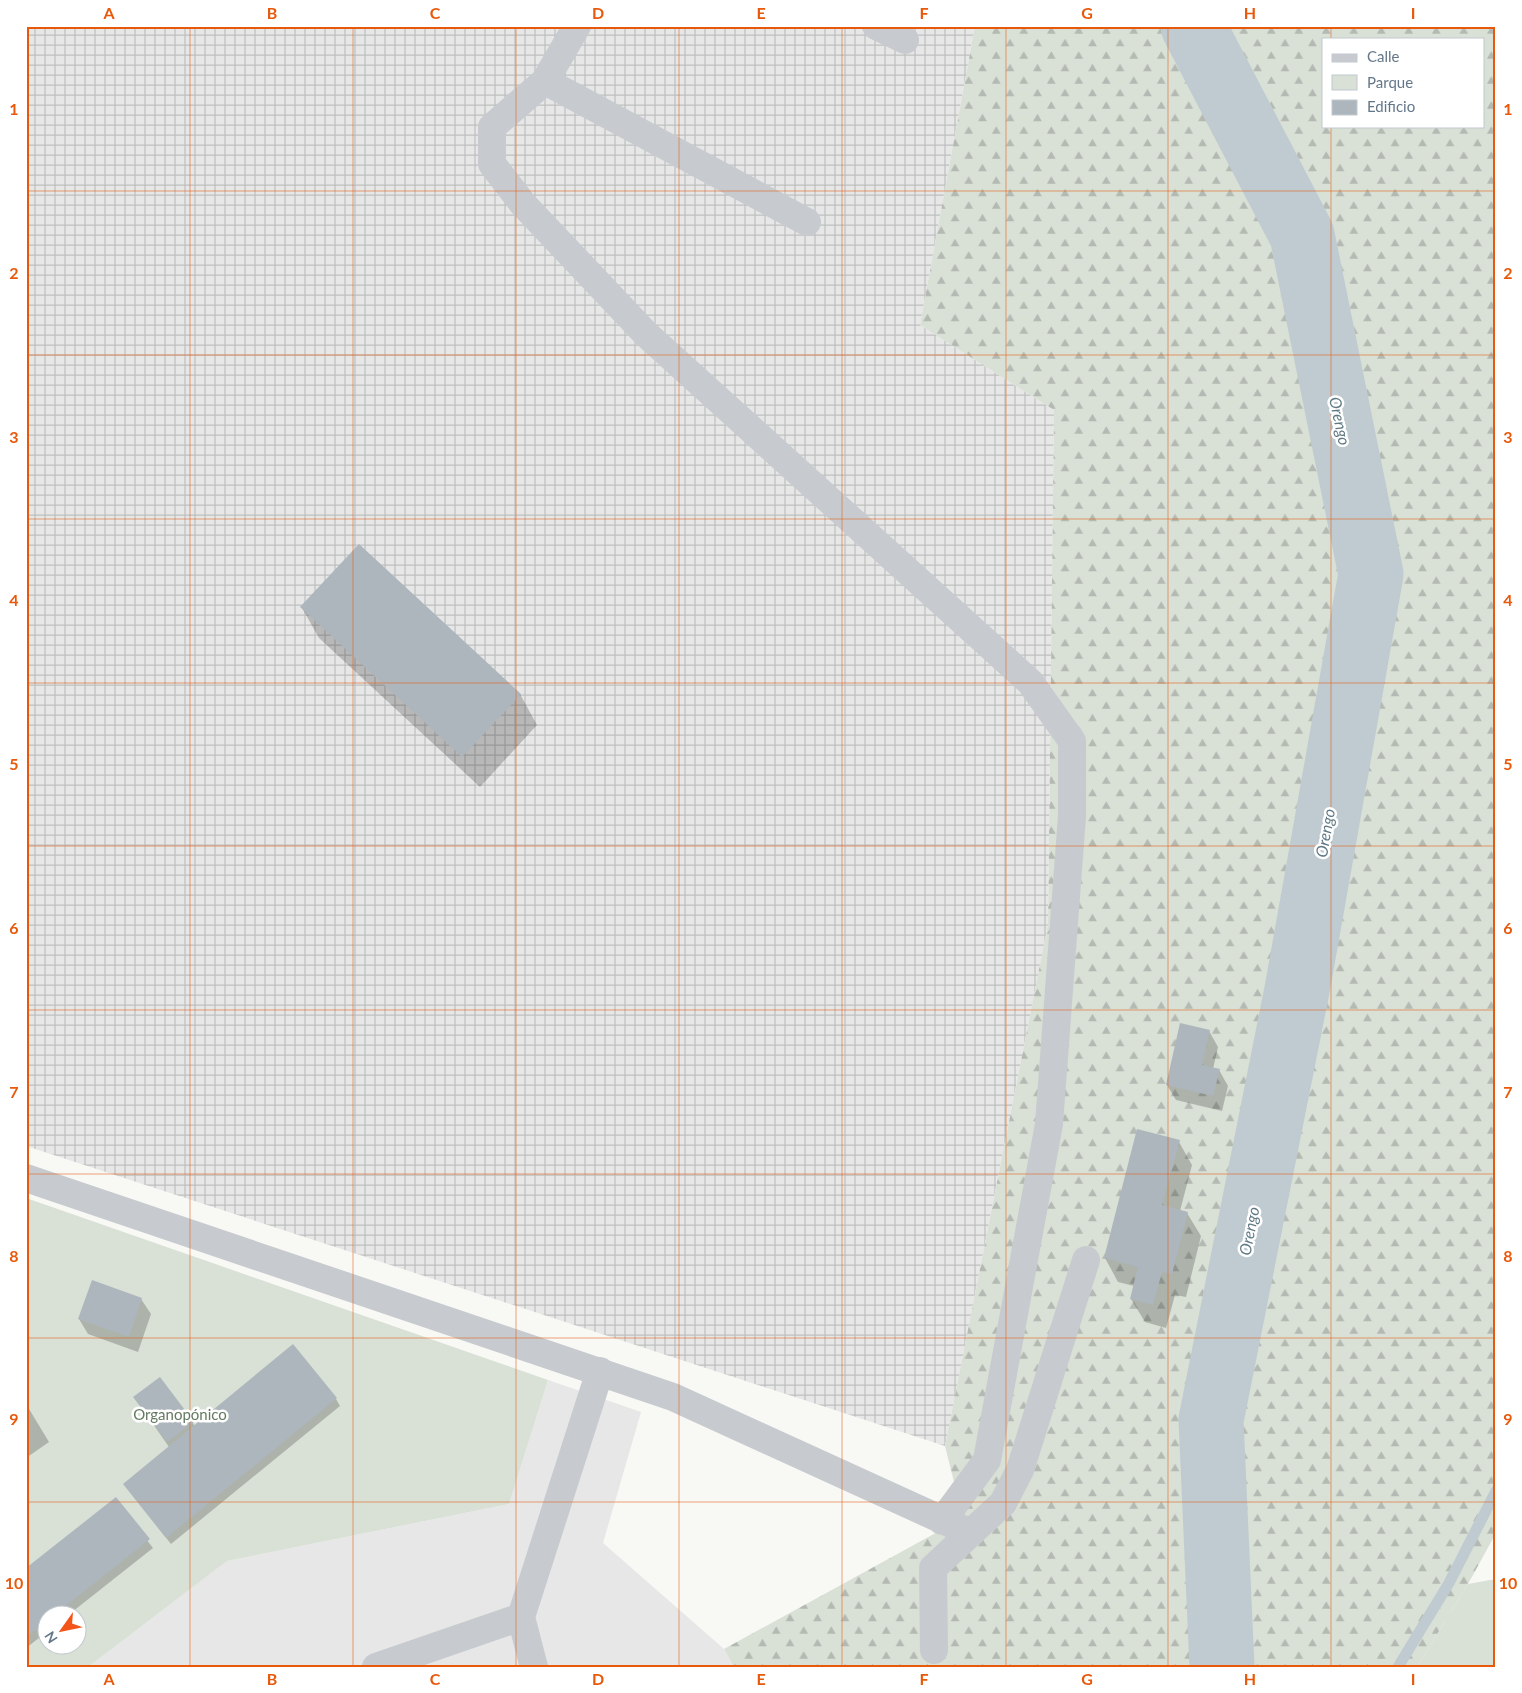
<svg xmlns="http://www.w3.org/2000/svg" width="1522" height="1693" viewBox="0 0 1522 1693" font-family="Lato,sans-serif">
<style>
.built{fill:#e6e7e6}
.industrial{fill:url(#industrial-grid)}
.green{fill:#d9e0d5;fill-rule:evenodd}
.forest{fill:url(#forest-firs);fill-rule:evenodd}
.shadow{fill:#0003}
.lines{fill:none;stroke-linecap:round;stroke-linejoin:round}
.stream{stroke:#c0cbd1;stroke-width:11}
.river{stroke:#c0cbd1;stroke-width:65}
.building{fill:#adb6bd}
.minor{stroke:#c7cbcf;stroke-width:28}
.grid{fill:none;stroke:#e8590c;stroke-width:1;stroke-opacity:0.55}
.labels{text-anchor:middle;stroke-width:5;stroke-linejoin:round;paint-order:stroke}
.park-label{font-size:15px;fill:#647a60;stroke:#fff}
.water-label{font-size:16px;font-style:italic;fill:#5f7984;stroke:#fff}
.neatline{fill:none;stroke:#e8590c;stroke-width:2}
.grid-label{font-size:16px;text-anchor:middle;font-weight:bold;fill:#e8590c}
</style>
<defs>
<pattern id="industrial-grid" width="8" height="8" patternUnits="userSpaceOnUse" patternTransform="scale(1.25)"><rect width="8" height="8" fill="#e6e7e6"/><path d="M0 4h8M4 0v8" fill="none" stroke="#bec0c0"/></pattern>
<pattern id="forest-firs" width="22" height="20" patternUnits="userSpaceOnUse" patternTransform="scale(1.25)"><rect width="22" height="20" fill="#d9e0d5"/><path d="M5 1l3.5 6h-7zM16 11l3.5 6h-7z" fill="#b4bab3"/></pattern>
</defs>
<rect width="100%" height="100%" fill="#f8f8f5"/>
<path class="built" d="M 548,1380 L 641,1412 L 603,1543 L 724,1649 L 734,1667 L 88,1667 L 227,1561 L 509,1504 Z"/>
<path class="industrial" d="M 26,26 L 975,26 L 920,325 L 1054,410 L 1048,924 L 945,1446 L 26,1146 Z"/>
<path class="green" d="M 26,1198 L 548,1380 L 509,1504 L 227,1561 L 88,1667 L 26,1667 ZM 48,1616 L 78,1616 L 78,1646 L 48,1646 Z
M 1496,1579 L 1496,1667 L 1417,1667 L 1468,1584 Z"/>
<path class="forest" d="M 975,26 L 1496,26 L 1496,1533 L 1468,1584 L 1417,1667 L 734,1667 L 724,1649 L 963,1518 L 945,1446 L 1048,924 L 1054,410 L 920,325 ZM 1323,39 L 1483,39 L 1483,126 L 1323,126 Z"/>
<path class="shadow" d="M 302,608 L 520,694 L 537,725 L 480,787 L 319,638 Z
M 1209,1031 L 1218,1047 L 1213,1069 L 1219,1070 L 1228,1086 L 1222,1111 L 1176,1100 L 1167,1085 Z
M 1179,1142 L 1192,1165 L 1180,1211 L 1187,1213 L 1201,1236 L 1186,1297 L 1175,1295 L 1166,1328 L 1145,1322 L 1131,1299 L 1134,1286 L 1118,1282 L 1105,1258 Z
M 141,1299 L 151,1314 L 138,1352 L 88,1334 L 79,1319 Z
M 159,1378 L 195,1426 L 336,1399 L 340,1406 L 171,1544 L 124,1484 L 169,1447 L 135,1398 Z
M 26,1404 L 49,1442 L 26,1458 Z
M 115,1499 L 153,1548 L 67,1616 L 48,1616 L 48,1631 L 26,1648 L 26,1569 Z"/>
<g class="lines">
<path class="stream" d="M 1398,1667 L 1449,1583 L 1496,1491"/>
<path class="river" d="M 1193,26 L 1302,235 L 1371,574 L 1297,990 L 1211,1420 L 1222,1667"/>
</g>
<path class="building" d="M 359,544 L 521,694 L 462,757 L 300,607 Z
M 1180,1023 L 1210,1030 L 1202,1065 L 1220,1069 L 1213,1096 L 1166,1085 Z
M 1137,1129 L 1180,1140 L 1162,1205 L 1188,1212 L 1172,1274 L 1162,1272 L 1153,1305 L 1130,1299 L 1138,1267 L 1104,1258 Z
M 92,1280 L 142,1298 L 129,1337 L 78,1319 Z
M 293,1344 L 337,1398 L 166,1538 L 123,1484 Z
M 160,1377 L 194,1422 L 167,1442 L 133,1397 Z
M 116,1497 L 150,1539 L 53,1616 L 48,1616 L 48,1620 L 26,1637 L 26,1568 Z"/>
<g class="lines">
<path class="minor" d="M 577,26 L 545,81 L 492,127 L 492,164 L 523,204 L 646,334 L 1030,682 L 1072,741 L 1072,816 L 1049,1124 L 987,1460 L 942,1521
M 876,26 L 905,40
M 545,81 L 807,222
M 26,1178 L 673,1397 L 971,1533
M 521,1617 L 600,1371
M 934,1650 L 933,1568 L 1003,1503 L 1020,1470 L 1086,1260
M 376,1667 L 521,1617 L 534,1667"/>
</g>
<path class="grid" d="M 190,26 L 190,1667M 353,26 L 353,1667M 516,26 L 516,1667M 679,26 L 679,1667M 842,26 L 842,1667M 1006,26 L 1006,1667M 1168,26 L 1168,1667M 1331,26 L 1331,39M 1331,126 L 1331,1667M 26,191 L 1496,191M 26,355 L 1496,355M 26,519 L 1496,519M 26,683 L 1496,683M 26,846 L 1496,846M 26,1010 L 1496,1010M 26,1174 L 1496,1174M 26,1338 L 1496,1338M 26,1502 L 1496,1502"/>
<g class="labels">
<g class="park-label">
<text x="180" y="1420">Organopónico</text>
</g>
<g class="water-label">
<text transform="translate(1340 421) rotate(78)" y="6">Orengo</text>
<text transform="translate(1325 833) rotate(-80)" y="6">Orengo</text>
<text transform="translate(1249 1231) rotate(-79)" y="6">Orengo</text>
</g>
</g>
<rect width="1522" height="1693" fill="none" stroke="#ffffff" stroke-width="55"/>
<rect x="1322" y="38" width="162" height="90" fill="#ffffff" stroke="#c1c9d0"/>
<rect x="1332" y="54" width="25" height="8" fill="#c7cbcf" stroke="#c1c9d0"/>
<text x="1367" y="62" font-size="15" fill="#647789">Calle</text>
<rect x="1332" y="75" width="25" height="15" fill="#d9e0d5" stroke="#c1c9d0"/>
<text x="1367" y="88" font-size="15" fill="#647789">Parque</text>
<rect x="1332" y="100" width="25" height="15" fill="#adb6bd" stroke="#c1c9d0"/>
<text x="1367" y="112" font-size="15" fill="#647789">Edificio</text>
<g transform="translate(62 1630) rotate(237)"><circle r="24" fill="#ffffff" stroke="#c1c9d0"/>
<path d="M0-4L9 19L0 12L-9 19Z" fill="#f35419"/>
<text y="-8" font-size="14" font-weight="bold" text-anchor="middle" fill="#647789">N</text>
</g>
<rect x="28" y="28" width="1466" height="1638" class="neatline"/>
<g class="grid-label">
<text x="109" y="19">A</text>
<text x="272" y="19">B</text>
<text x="435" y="19">C</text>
<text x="598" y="19">D</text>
<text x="761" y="19">E</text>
<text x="924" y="19">F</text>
<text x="1087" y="19">G</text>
<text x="1250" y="19">H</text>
<text x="1413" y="19">I</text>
<text x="14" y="115">1</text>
<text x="1508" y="115">1</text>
<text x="14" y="279">2</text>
<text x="1508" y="279">2</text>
<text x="14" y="443">3</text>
<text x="1508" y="443">3</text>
<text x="14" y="606">4</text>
<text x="1508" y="606">4</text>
<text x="14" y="770">5</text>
<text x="1508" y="770">5</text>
<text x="14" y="934">6</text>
<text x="1508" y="934">6</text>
<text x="14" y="1098">7</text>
<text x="1508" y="1098">7</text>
<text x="14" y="1262">8</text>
<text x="1508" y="1262">8</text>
<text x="14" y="1425">9</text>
<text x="1508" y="1425">9</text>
<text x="14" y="1589">10</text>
<text x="1508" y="1589">10</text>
<text x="109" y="1685">A</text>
<text x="272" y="1685">B</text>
<text x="435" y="1685">C</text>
<text x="598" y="1685">D</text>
<text x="761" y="1685">E</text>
<text x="924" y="1685">F</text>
<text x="1087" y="1685">G</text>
<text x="1250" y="1685">H</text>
<text x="1413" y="1685">I</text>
</g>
</svg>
